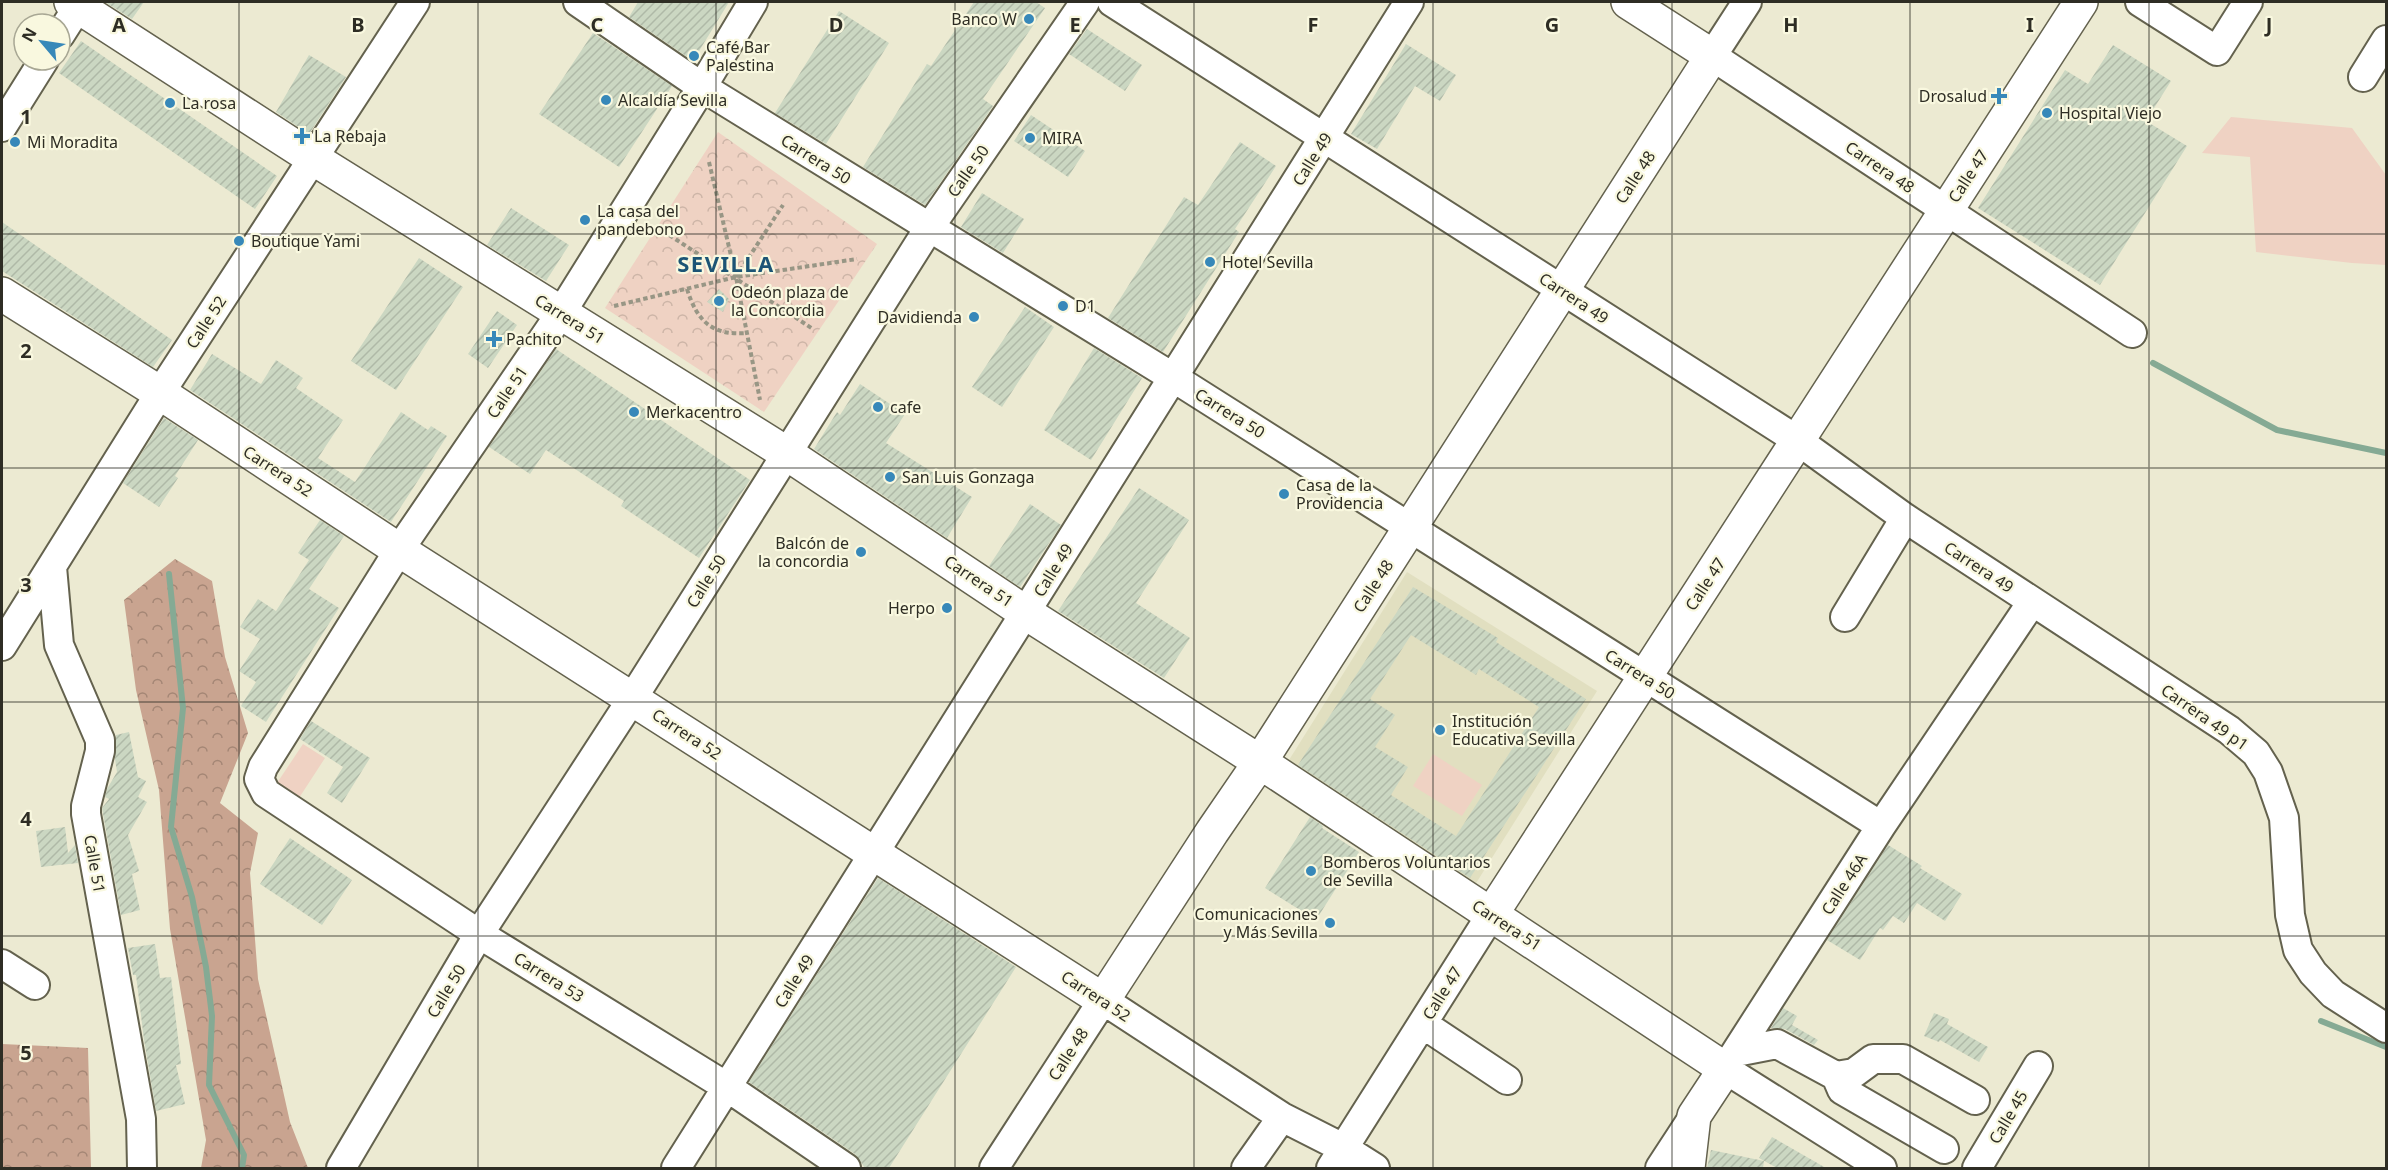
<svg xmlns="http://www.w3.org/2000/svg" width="2388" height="1170" viewBox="0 0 2388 1170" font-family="'Noto Sans',sans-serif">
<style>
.built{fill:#e1dfc0}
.green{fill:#efd2c3}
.forest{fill:url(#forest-crowns)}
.park{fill:url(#park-crowns)}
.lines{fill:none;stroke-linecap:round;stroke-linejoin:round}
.stream{stroke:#85aa94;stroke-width:6}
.building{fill:url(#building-hatch);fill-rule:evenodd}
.minor-casing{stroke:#64624e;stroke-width:32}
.major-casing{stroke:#64624e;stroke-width:36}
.path{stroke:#989685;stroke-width:4;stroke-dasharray:4.5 3;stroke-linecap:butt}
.minor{stroke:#fff;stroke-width:28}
.major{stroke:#fff;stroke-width:33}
.grid{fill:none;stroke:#2e2d24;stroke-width:1.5;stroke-opacity:0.55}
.poi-dot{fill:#3788b9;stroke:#f9f8df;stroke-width:2}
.labels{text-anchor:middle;stroke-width:4.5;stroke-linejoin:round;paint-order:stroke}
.poi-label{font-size:16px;fill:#2e2d24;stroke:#f9f8df;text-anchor:start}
.street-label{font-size:16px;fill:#2e2d24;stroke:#f9f8df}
.district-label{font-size:22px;font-weight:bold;letter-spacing:1.5px;fill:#1c5475;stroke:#f9f8df}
.grid-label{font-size:20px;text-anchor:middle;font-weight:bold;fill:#2e2d24;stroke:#f9f8df;stroke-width:4.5;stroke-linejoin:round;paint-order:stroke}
</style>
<defs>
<pattern id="forest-crowns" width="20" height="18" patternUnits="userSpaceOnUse" patternTransform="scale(1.5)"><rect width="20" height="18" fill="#c9a490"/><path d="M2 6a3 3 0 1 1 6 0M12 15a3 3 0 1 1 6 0" fill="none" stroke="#a48675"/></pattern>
<pattern id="park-crowns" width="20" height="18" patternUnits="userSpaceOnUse" patternTransform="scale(1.5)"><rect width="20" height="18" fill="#efd2c3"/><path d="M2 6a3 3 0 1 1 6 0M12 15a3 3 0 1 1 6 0" fill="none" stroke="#cdb5a7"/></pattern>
<pattern id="building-hatch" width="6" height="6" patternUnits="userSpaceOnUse" patternTransform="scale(1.5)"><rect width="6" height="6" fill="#cbd7c2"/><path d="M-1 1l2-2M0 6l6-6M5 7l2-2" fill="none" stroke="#afb9a7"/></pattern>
</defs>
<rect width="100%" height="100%" fill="#ecead2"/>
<path class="built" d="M 1407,572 L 1597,691 L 1473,888 L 1284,768 Z"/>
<path class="green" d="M 2231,117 L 2352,128 L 2386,175 L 2386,265 L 2352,263 L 2256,252 L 2250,157 L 2202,153 Z
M 303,744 L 325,758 L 299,798 L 277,783 Z
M 1433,754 L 1482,785 L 1462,816 L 1413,786 Z"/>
<path class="forest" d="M 175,559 L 212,581 L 225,657 L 248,733 L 220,803 L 258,833 L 250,873 L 258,979 L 290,1122 L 308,1168 L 201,1168 L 206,1140 L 170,929 L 159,790 L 136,690 L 124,600 Z
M 2,1044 L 88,1048 L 91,1168 L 2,1168 Z"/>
<path class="park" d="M 718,132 L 877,244 L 764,412 L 605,308 Z"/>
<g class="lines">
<path class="stream" d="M 2153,363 L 2277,430 L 2386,453
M 169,574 L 183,708 L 171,827 L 192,897 L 206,967 L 212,1016 L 209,1085 L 244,1155 L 242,1168
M 2321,1021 L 2386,1047"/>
</g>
<path class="building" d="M 105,2 L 144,2 L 132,19 Z
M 638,2 L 729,2 L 693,61 L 629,17 Z
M 974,2 L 1036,2 L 1045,8 L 983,99 L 993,106 L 925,205 L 863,167 L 927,64 L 931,66 Z
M 839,11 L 889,43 L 826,144 L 775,113 Z
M 1087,29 L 1142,65 L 1125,91 L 1069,54 Z
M 593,33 L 672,86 L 619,167 L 539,114 Z
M 81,41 L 277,176 L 255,209 L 59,73 Z
M 1406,44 L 1456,75 L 1440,101 L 1415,86 L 1377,149 L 1351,134 Z
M 2113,45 L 2171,81 L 2146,121 L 2187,146 L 2100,285 L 1978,208 L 2065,70 L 2088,84 Z
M 309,55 L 346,77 L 309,134 L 276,112 Z
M 1031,115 L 1085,151 L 1068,177 L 1014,141 Z
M 1240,142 L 1276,166 L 1235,229 L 1239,232 L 1163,352 L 1108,318 L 1184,197 L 1198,205 Z
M 982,193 L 1024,219 L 1003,253 L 961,227 Z
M 511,208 L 569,245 L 546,281 L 487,245 Z
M 2,222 L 172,340 L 153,367 L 2,271 Z
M 419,258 L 463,287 L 396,390 L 351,361 Z
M 719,289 L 729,299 L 723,312 L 707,302 Z
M 1025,307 L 1054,327 L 1002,407 L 972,387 Z
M 497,311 L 517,325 L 488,368 L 468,354 Z
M 1094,348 L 1142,378 L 1091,460 L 1044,430 Z
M 556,349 L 750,480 L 699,558 L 621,506 L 624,501 L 546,450 L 530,474 L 489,447 Z
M 212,354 L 261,384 L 276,360 L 303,378 L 296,388 L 343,420 L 318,458 L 355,482 L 401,412 L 428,430 L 431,426 L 447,436 L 391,522 L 190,390 Z
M 860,384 L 905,414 L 886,443 L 972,497 L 947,538 L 814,449 L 837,412 L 840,415 Z
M 164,418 L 198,440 L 175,476 L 178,478 L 159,507 L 123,483 Z
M 1139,488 L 1189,520 L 1136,603 L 1190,638 L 1164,678 L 1058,611 Z
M 1030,504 L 1061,525 L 1020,587 L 989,566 Z
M 320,520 L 344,536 L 309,589 L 339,608 L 266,722 L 241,706 L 256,682 L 239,671 L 260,639 L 240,627 L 258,599 L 276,611 L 309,560 L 298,553 Z
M 1413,587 L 1498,638 L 1496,642 L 1586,699 L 1470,878 L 1298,765 ZM 1411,635 L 1476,675 L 1479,669 L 1539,707 L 1456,836 L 1391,795 L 1408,767 L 1375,747 L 1395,715 L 1370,699 Z
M 311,721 L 370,758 L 342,803 L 327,793 L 343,767 L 300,739 Z
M 129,732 L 138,777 L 146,781 L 138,797 L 147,802 L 128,835 L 139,871 L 132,874 L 140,910 L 121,915 L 102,808 L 109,799 L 105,797 L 107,789 L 117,772 L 115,759 L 116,735 Z
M 1310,817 L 1323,826 L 1322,828 L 1359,852 L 1316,920 L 1265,888 Z
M 65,827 L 68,853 L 75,845 L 78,863 L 41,867 L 36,831 Z
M 290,838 L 352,880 L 322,925 L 260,884 Z
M 1888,845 L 1922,866 L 1920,868 L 1962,894 L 1945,921 L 1917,903 L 1904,923 L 1893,916 L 1883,930 L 1880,928 L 1860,960 L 1827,940 Z
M 878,878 L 1016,967 L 889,1168 L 865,1168 L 855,1154 L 749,1082 Z
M 155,944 L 160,978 L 171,977 L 181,1064 L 176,1065 L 185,1104 L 156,1111 L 144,1040 L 136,975 L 133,975 L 128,948 Z
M 1783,1008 L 1797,1016 L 1792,1025 L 1818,1040 L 1814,1045 L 1785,1029 L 1771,1028 Z
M 1934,1013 L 1949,1019 L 1947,1024 L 1988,1047 L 1979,1062 L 1940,1040 L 1939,1042 L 1924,1036 Z
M 1772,1137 L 1826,1168 L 1777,1168 L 1759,1158 Z
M 1711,1150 L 1764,1161 L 1763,1168 L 1707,1168 Z"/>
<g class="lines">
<defs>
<path id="minor" d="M 578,2 L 702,87 L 1174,378 L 1881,826
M 753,2 L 702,87 L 561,313 L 399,550 L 263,767 L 259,779 L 266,793 L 479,934 L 727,1087 L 846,1168
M 1112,2 L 1797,440 L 1905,518 L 2229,730 L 2256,753 L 2268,772 L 2284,818 L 2290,915 L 2298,950 L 2313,973 L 2333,994 L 2386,1028
M 1747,2 L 1712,56 L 2132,333
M 2140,2 L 2217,51 L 2248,2
M 60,35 L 81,2
M 2363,77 L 2386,40
M 2,127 L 44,60
M 52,567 L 59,645 L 100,740 L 100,751 L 86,806 L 86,814 L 141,1119 L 142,1168
M 1845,617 L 1905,518
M 2,646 L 160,393 L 415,2
M 2,964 L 35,985
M 1423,1024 L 1507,1080
M 1736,1052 L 1777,1044 L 1836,1076 L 1842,1090 L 1944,1149
M 1836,1076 L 1854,1073 L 1873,1059 L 1903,1059 L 1975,1100
M 341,1168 L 479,934 L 632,699 L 929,228 L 1085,2
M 676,1168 L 1409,2
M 994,1168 L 1103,1000 L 1282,1117 L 1345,1149 L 1375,1168
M 1246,1168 L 1282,1117
M 1331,1168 L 1491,915
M 1660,1168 L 1694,1116
M 1882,1168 L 1725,1069 L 1881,826 L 2032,602
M 1977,1168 L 2038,1066"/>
<path id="major" d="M 71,2 L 314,159 L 786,453 L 1026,613 L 1260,762 L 1725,1069 L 1694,1116 L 1688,1168
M 2,294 L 160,393 L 399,550 L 1103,1000 L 1212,832 L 1260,762 L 1712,56 L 1628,2
M 1491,915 L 2081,2"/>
</defs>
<use href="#minor" class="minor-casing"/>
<use href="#major" class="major-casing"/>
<path class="path" d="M 709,162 L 736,277 L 760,400
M 663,231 L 813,329
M 736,277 L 783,205
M 687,289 C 697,321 712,336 747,333
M 614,306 L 736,277 L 857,259"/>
<use href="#minor" class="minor"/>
<use href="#major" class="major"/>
</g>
<path class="grid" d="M 239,2 L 239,1168M 478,2 L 478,1168M 716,2 L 716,1168M 955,2 L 955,1168M 1194,2 L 1194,1168M 1433,2 L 1433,1168M 1672,2 L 1672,1168M 1910,2 L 1910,1168M 2149,2 L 2149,1168M 2,234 L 2386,234M 2,468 L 2386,468M 2,702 L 2386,702M 2,936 L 2386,936"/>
<g class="poi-dot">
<circle cx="1029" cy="19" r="6"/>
<circle cx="694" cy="56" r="6"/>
<path d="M1996 87h6v6h6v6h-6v6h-6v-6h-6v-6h6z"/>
<circle cx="606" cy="100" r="6"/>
<circle cx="170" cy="103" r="6"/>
<circle cx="2047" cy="113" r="6"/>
<path d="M299 127h6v6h6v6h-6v6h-6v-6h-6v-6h6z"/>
<circle cx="1030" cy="138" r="6"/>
<circle cx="15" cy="142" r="6"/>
<circle cx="585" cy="220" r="6"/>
<circle cx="239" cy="241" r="6"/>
<circle cx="1210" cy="262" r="6"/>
<circle cx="719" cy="301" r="6"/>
<circle cx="1063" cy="306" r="6"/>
<circle cx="974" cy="317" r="6"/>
<path d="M491 330h6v6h6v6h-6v6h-6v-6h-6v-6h6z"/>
<circle cx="878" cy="407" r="6"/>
<circle cx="634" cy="412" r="6"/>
<circle cx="890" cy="477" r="6"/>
<circle cx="1284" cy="494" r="6"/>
<circle cx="861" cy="552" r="6"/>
<circle cx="947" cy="608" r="6"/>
<circle cx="1440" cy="730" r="6"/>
<circle cx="1311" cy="871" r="6"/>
<circle cx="1330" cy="923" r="6"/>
</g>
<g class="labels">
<g class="poi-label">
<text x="1017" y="25" text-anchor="end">Banco W</text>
<text x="706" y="53">Café Bar<tspan x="706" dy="18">Palestina</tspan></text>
<text x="1987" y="102" text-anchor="end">Drosalud</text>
<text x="618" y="106">Alcaldía Sevilla</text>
<text x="182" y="109">La rosa</text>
<text x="2059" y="119">Hospital Viejo</text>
<text x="314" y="142">La Rebaja</text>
<text x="1042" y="144">MIRA</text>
<text x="27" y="148">Mi Moradita</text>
<text x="597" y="217">La casa del<tspan x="597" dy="18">pandebono</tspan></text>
<text x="251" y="247">Boutique Yami</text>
<text x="1222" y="268">Hotel Sevilla</text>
<text x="731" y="298">Odeón plaza de<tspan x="731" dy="18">la Concordia</tspan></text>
<text x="1075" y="312">D1</text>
<text x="962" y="323" text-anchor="end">Davidienda</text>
<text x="506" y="345">Pachito</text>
<text x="890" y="413">cafe</text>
<text x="646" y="418">Merkacentro</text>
<text x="902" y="483">San Luis Gonzaga</text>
<text x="1296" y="491">Casa de la<tspan x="1296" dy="18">Providencia</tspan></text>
<text x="849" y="549" text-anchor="end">Balcón de<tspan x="849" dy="18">la concordia</tspan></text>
<text x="935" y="614" text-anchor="end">Herpo</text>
<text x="1452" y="727">Institución<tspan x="1452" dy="18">Educativa Sevilla</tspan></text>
<text x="1323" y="868">Bomberos Voluntarios<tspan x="1323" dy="18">de Sevilla</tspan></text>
<text x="1318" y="920" text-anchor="end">Comunicaciones<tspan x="1318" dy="18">y Más Sevilla</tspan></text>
</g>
<g class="street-label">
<text transform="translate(816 159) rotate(32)" y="6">Carrera 50</text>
<text transform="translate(1312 159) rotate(-58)" y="6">Calle 49</text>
<text transform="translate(1880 167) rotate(34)" y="6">Carrera 48</text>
<text transform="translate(968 171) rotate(-55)" y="6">Calle 50</text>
<text transform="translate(1968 176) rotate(-57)" y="6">Calle 47</text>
<text transform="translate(1635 177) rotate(-57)" y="6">Calle 48</text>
<text transform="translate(1574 298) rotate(33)" y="6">Carrera 49</text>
<text transform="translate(570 319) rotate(32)" y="6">Carrera 51</text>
<text transform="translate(206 322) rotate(-57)" y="6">Calle 52</text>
<text transform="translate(507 392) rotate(-56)" y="6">Calle 51</text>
<text transform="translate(1230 413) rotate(32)" y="6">Carrera 50</text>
<text transform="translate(278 471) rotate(33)" y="6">Carrera 52</text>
<text transform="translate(1979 567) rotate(33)" y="6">Carrera 49</text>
<text transform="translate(1053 570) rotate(-58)" y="6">Calle 49</text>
<text transform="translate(706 581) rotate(-58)" y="6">Calle 50</text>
<text transform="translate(979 581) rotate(34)" y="6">Carrera 51</text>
<text transform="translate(1705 584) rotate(-57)" y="6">Calle 47</text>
<text transform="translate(1373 586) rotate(-57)" y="6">Calle 48</text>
<text transform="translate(1640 674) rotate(32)" y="6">Carrera 50</text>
<text transform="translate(2205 717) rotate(35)" y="6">Carrera 49 p1</text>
<text transform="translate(687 734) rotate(33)" y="6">Carrera 52</text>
<text transform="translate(95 864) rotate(80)" y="6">Calle 51</text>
<text transform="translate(1844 884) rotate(-57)" y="6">Calle 46A</text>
<text transform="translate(1507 925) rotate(33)" y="6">Carrera 51</text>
<text transform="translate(549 977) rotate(32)" y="6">Carrera 53</text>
<text transform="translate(794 981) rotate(-58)" y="6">Calle 49</text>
<text transform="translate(446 991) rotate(-59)" y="6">Calle 50</text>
<text transform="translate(1442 993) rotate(-58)" y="6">Calle 47</text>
<text transform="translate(1096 996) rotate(33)" y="6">Carrera 52</text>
<text transform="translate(1068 1054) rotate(-57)" y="6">Calle 48</text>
<text transform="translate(2008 1117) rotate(-59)" y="6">Calle 45</text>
</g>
<g class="district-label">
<text x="726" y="272">SEVILLA</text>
</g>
</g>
<g class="grid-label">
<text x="119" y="32">A</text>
<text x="358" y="32">B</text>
<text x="597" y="32">C</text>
<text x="836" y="32">D</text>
<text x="1075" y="32">E</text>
<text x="1313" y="32">F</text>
<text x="1552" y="32">G</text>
<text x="1791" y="32">H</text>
<text x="2030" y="32">I</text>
<text x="2269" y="32">J</text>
<text x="26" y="124">1</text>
<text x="26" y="358">2</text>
<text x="26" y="592">3</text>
<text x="26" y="826">4</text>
<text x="26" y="1060">5</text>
</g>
<rect width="2388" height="1170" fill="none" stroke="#2e2d24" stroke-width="6"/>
<g transform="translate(42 42) rotate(299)"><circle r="28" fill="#f9f8df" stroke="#a8a794" stroke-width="1.5"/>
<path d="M0-4.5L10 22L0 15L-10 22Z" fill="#3788b9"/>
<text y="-9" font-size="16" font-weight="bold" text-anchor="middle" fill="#2e2d24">N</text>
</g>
</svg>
